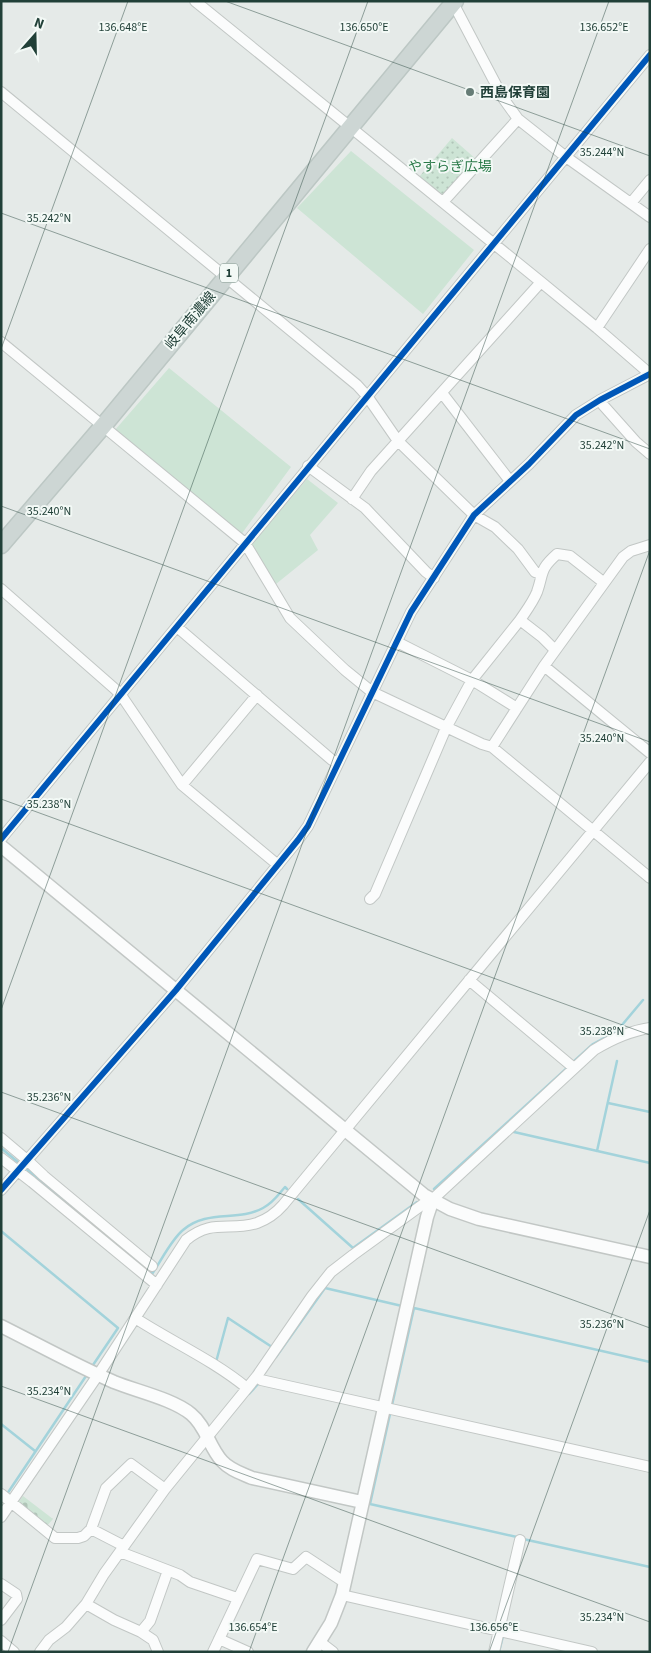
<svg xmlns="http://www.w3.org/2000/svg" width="651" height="1653" viewBox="0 0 651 1653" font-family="'Source Sans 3','Noto Sans JP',sans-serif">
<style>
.green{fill:#cde4d5}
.cemetery{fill:url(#cemetery-stones)}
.park{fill:url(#park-dots)}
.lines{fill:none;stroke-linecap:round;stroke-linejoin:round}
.stream{stroke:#a3d3db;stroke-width:2.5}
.minor-casing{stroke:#c2c7c5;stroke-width:12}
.tertiary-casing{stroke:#c2c7c5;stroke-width:15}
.primary-casing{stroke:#bcc7c4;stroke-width:19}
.minor{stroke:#fbfcfc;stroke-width:10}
.tertiary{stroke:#fbfcfc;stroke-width:12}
.primary{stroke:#cdd6d4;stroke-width:16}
.cycleway-casing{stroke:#f3f9f6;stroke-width:9}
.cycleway{stroke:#0057b8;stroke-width:6}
.ticks{fill:none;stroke:#214038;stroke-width:1;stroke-opacity:0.45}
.poi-dot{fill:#667c76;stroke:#f3f9f6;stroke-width:2}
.labels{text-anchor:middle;stroke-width:4;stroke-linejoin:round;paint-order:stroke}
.shield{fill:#f3f9f6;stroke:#607871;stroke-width:1}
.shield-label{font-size:12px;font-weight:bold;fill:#214038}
.poi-label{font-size:14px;font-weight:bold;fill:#214038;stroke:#f3f9f6;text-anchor:start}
.park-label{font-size:14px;fill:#297948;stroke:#f3f9f6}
.street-label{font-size:14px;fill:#214038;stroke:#f3f9f6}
.ticks-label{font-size:12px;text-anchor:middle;fill:#214038;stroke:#f3f9f6;stroke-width:4;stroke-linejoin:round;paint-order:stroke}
</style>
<defs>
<pattern id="cemetery-stones" width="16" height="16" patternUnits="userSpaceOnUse" patternTransform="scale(1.25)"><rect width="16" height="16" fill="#cde4d5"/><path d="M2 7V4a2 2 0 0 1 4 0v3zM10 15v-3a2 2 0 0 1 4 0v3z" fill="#b0c5b8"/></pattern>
<pattern id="park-dots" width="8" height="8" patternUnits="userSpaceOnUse" patternTransform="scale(1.25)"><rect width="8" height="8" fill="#cde4d5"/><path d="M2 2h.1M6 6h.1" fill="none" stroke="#b0c5b8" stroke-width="1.8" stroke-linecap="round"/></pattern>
</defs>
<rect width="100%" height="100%" fill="#e5eae8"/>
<path class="green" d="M 351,151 L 474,250 L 423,314 L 297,208 Z
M 169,368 L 291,467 L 240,536 L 115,430 Z
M 307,479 L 338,503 L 310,535 L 318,550 L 276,584 L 249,546 Z"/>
<path class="cemetery" d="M 23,1496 L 53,1519 L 46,1527 L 17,1504 Z"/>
<path class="park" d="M 452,138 L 477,160 L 443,198 L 419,177 Z"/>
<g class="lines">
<path class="stream" d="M 572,1063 L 593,1044 L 617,1031 L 643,1000
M 608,1103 L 650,1112
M 512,1130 L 514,1132 L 650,1163
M 1,1148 L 19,1163
M 597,1151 L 617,1061
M 24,1167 L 152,1274 C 161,1261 171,1240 183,1230 C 207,1209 238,1222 263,1208 C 273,1203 278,1195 285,1187 L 287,1189
M 434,1189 L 567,1068
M 298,1199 L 353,1248 L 417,1202
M 1,1231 L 118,1328 L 93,1365
M 276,1357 L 325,1288 L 402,1306
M 216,1362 L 228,1318 L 272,1347
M 249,1394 L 259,1383
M 392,1405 L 414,1308 L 650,1362
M 390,1414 L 370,1504 L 517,1537
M 1,1424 L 35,1451
M 7,1494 L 86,1376
M 523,1539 L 650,1567
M 499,1652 L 503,1636"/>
<defs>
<path id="minor" d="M 195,1 L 541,282 L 597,328 L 650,374
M 452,1 L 503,98 L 518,119 L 566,157 L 650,217
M 1,92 L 357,385 L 367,396 L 398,441 L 474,515 L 495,527 L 518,549 L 535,572 L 541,574
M 443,202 L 518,119
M 631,203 L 650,180
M 597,328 L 650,249
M 1,342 L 245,543 L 290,618 L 345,670 L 372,692 L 482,744 L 492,747 L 650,878
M 442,393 L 510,481
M 600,400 L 603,405 L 636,442 L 650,454
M 308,466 L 365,508 L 426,572 L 434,578
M 352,499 L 371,471 L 541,282
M 1,589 L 115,689 L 121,695 L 182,785 L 278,865
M 177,627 L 332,760 L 338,763
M 555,650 L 542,637 L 520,620 C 526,611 533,602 537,592 C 544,572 539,570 557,554 L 570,556 L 603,582
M 544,666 L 650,753
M 517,708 L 472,680 L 520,620
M 492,747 L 544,666 L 623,557 L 631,551 L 650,545
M 182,785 L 257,695
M 1,839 L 650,55
M 370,899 L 375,894 L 446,728 L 472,680 L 397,642
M 469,980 L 574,1068
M 1,1138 L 27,1160 L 44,1176 L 152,1266
M 1,1158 L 32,1182 L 157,1285
M 1,1190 L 176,990 L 298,840 L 308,826 L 411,612 L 474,515 L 529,464 L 576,415 L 600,400 L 650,374
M 135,1318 C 172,1342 213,1360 247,1388
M 257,1376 L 261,1380 L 650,1467
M 1,1494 L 55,1538 L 78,1538 L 84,1536 L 91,1529 L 124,1546
M 1,1517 L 98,1375 L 186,1240 C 213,1218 229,1232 257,1223 C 268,1219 276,1213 283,1205 L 650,762
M 91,1529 L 106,1488 L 131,1464 L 165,1489
M 120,1552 L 180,1575 L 190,1582 L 237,1598
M 1,1584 L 16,1594 L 17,1599 L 1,1620
M 342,1595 L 592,1652
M 86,1604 L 114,1620 L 141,1632 L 153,1640 L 158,1652
M 141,1632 L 150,1621 L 166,1576
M 219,1639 L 248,1652
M 1,1641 L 14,1652
M 320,1642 L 333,1652
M 40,1652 L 49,1640 L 66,1627 L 86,1604 L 104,1574 L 165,1489 L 257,1376 L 312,1296 L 331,1272 L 353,1255 L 422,1205 L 433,1199 L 594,1050 C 612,1039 629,1031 650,1028
M 213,1652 L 257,1559 L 293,1569 L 306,1557 L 344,1582
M 494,1652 L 520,1540"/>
<path id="tertiary" d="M 1,846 L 424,1195 L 450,1209 L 479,1219 L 650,1257
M 1,1326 C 39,1345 75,1365 114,1382 C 136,1391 173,1399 191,1414 C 206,1426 209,1447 222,1461 C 230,1470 241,1473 252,1478 L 362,1502
M 313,1652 L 331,1623 L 342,1595 L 427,1217 L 433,1199"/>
<path id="primary" d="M 1,545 L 103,426 L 455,1"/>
</defs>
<use href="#minor" class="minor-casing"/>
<use href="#tertiary" class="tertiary-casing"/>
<use href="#primary" class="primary-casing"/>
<use href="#minor" class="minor"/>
<use href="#tertiary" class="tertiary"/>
<use href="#primary" class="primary"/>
<defs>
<path id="cycleway" d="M 1,839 L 650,55
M 1,1190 L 176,990 L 298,840 L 308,826 L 411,612 L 474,515 L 529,464 L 576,415 L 600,400 L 650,374"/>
</defs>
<use href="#cycleway" class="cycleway-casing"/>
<use href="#cycleway" class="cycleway"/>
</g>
<path class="ticks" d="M 225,1 L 650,156M 1,213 L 650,449M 1,349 L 128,1M 1,506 L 650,742M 1,799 L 650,1035M 1,1010 L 368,1M 1,1092 L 650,1328M 1,1386 L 650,1622M 8,1652 L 609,1M 249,1652 L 650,550M 489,1652 L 650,1210"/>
<circle class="poi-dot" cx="470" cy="92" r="5"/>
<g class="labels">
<rect class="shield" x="220" y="263.5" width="18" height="19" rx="4"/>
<g class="shield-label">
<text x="229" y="277">1</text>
</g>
<g class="poi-label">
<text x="480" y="97">西島保育園</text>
</g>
<g class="park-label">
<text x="450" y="171">やすらぎ広場</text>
</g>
<g class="street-label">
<text transform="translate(190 320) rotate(-50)" y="5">岐阜南濃線</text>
</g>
</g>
<g class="ticks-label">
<text x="123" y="31">136.648°E</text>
<text x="604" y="31">136.652°E</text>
<text x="364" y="31">136.650°E</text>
<text x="602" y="156">35.244°N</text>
<text x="49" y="222">35.242°N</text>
<text x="602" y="449">35.242°N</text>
<text x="49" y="515">35.240°N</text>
<text x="602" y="742">35.240°N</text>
<text x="49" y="808">35.238°N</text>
<text x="602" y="1035">35.238°N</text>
<text x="49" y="1101">35.236°N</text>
<text x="602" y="1328">35.236°N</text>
<text x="49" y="1395">35.234°N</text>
<text x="602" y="1621">35.234°N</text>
<text x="253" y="1631">136.654°E</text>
<text x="494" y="1631">136.656°E</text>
</g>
<rect width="651" height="1653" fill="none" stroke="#214038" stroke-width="5"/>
<g transform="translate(35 35) rotate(20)" stroke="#f3f9f6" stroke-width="4" paint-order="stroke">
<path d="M0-4L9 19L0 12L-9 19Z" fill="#214038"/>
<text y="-8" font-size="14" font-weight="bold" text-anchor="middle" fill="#214038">N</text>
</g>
</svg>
